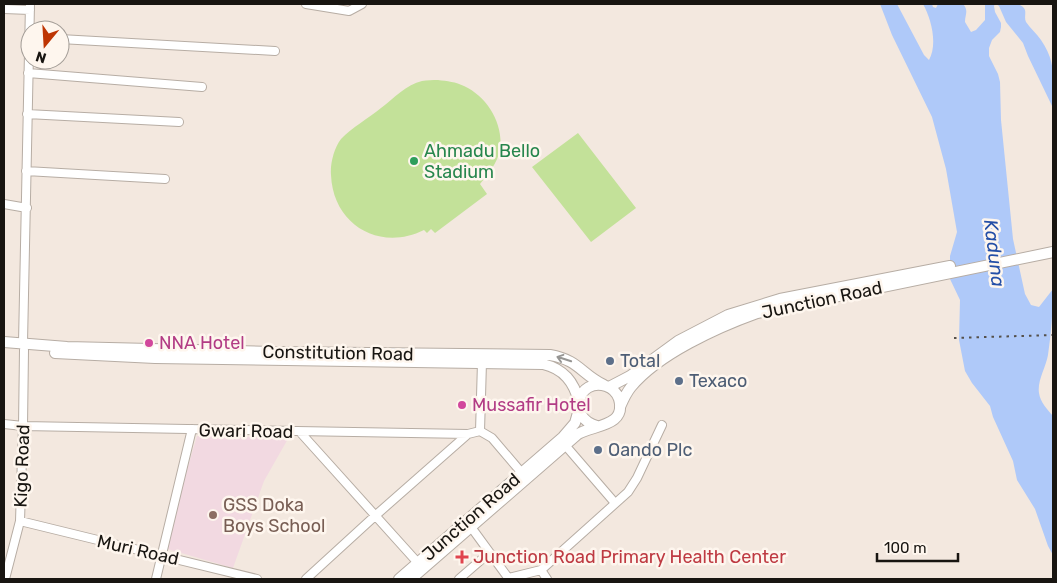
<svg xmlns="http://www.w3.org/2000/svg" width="1057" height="583" viewBox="0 0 1057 583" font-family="Rubik,sans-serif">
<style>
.education{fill:#f2d9e1}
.green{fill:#c3e199}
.water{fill:#afc9f9}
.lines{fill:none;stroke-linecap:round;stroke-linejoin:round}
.minor-casing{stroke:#b7ada4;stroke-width:10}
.major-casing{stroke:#b7ada4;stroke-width:12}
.minor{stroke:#fff;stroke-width:8}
.major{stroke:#fff;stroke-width:10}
.rail{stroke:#55504b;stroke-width:2;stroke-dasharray:2.5 5;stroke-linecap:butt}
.oneway{stroke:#979694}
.leisure-dot{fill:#2e9e5b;stroke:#fef6ee;stroke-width:2}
.hotel-dot{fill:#d1479c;stroke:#fef6ee;stroke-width:2}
.service-dot{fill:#5c6f8a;stroke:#fef6ee;stroke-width:2}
.education-dot{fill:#8d6e63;stroke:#fef6ee;stroke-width:2}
.health-dot{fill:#e0444e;stroke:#fef6ee;stroke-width:2}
.labels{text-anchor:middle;stroke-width:5;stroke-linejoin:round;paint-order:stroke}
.leisure-label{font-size:18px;fill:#27864d;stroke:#fef6ee;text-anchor:start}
.street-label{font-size:18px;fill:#181511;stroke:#fef6ee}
.hotel-label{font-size:18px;fill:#b23c85;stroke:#fef6ee;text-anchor:start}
.service-label{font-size:18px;fill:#4e5e75;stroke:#fef6ee;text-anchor:start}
.education-label{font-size:18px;fill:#785e54;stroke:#fef6ee;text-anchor:start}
.health-label{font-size:18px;fill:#be3a42;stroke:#fef6ee;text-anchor:start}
.water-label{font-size:19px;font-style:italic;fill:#234ea7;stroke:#fef6ee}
</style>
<rect width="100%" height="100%" fill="#f3e8df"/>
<path class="education" d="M 197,436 L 289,437 L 264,481 L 233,568 L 164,548 Z"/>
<path class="green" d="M 438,80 C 447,81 456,82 464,86 C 488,97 504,125 500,150 C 497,164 488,174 480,184 L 487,194 L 435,233 L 431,229 L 427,233 L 424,230 C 380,252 333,225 331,175 C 330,164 334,148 341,139 C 351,128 369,118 381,108 C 393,99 407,84 422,81 C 427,80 433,80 438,80 Z
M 578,133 L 636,208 L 591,242 L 532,167 Z"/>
<path class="water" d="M 880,4 L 897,4 L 924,55 L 929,60 C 938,44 931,18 923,4 L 932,4 L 933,7 L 936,8 L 938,4 L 963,4 C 969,11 965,14 965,22 L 971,32 L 976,30 L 985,20 L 985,4 L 995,4 L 994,6 L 995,12 L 1001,23 L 1001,27 L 1000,32 L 992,40 L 989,48 L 989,56 L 998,74 L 1000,82 L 1001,120 L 1013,239 L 1025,294 L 1031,305 L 1039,307 L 1053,289 C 1053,311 1051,334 1048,355 C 1046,367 1037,381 1039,393 C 1040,402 1048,410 1053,416 L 1053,555 L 1048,546 L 1035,509 L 1017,480 L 1013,461 L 993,417 L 990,406 L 972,383 L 965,371 L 959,340 L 960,300 L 950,279 L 950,256 L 957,232 L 946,169 L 932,117 L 892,35 Z
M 996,4 C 1003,4 1022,1 1025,10 C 1026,14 1024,18 1026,22 C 1030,28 1037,34 1041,40 C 1057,63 1053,81 1053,108 L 1028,56 L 1023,43 L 1006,22 L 999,6 Z"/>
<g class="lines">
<defs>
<path id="minor" d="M 306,4 L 349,11 L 362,4
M 4,9 L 30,10
M 60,39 L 275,51
M 28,73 L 202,87
M 27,114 L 179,122
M 26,171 L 165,179
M 4,204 L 27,208
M 23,343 L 30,4
M 4,424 L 23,426 L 468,434 L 480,431 L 492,438 L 521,472
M 480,431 L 482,362
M 300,432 L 418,563
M 565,445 L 615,503
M 20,521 C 99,541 178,559 257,579
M 471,527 L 509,579
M 541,570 L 547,579
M 509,578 L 541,570 L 628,492 L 637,478 L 662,425
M 5,579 L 20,521 L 23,426 L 24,350
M 156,579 L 192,429
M 306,579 L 376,515 L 468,434
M 459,579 L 489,553"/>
<path id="major" d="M 4,342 L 67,347 L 272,352 L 550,355 C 579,360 581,374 604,385
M 55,353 L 155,358 L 543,364 C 564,369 574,382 579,402
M 609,387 L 630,376 L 678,341 L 728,315 L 780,299 L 950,266
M 620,407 C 623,400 626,393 631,387 C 658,354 718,327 757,313 L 1053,252
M 399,579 L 563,437 L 575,423 L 579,409
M 411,579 L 578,434 C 593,425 627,427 619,399 C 617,393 612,388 606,386 C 578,377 566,418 597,426"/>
</defs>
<use href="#minor" class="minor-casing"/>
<use href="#major" class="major-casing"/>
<use href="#minor" class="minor"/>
<use href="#major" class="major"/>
<path class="rail" d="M 954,338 L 1053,335"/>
</g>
<defs><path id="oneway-shaft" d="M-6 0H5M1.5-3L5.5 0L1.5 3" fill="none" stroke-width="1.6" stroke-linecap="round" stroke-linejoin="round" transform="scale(1.25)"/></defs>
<use class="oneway" href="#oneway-shaft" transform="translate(564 359) rotate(-162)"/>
<circle class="leisure-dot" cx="414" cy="161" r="5"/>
<g class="hotel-dot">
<circle cx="149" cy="343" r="5"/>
<circle cx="462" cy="405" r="5"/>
</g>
<g class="service-dot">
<circle cx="610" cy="361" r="5"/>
<circle cx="679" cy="381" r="5"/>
<circle cx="598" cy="450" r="5"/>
</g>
<circle class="education-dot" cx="213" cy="515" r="5"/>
<path class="health-dot" d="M459.5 549.5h5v5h5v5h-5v5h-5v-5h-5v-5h5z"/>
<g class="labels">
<g class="leisure-label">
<text x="424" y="157">Ahmadu Bello<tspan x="424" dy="21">Stadium</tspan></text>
</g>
<g class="street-label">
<text transform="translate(822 300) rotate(-12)" y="6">Junction Road</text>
<text transform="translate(338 353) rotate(1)" y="6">Constitution Road</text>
<text transform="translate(246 431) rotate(1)" y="6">Gwari Road</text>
<text transform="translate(22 466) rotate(-88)" y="6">Kigo Road</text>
<text transform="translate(471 517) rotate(-41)" y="6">Junction Road</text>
<text transform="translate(138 550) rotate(13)" y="6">Muri Road</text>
</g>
<g class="hotel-label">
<text x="159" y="349">NNA Hotel</text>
<text x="472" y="411">Mussafir Hotel</text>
</g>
<g class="service-label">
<text x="620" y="367">Total</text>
<text x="689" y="387">Texaco</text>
<text x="608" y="456">Oando Plc</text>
</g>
<g class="education-label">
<text x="223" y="511">GSS Doka<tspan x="223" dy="21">Boys School</tspan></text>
</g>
<g class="health-label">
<text x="473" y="563">Junction Road Primary Health Center</text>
</g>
<g class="water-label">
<text transform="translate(995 253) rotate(83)" y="7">Kaduna</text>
</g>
</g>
<rect width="1057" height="583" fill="none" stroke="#181511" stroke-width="10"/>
<g transform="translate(45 45) rotate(198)"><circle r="24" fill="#fef6ee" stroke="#a29c96"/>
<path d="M0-4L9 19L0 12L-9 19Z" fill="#be3503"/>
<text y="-8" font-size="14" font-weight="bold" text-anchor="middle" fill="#181511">N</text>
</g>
<path d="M877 553v8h81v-8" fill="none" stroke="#181511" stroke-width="2.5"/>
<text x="884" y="553" font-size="15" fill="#181511" stroke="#fef6ee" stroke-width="4" paint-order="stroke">100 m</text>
</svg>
